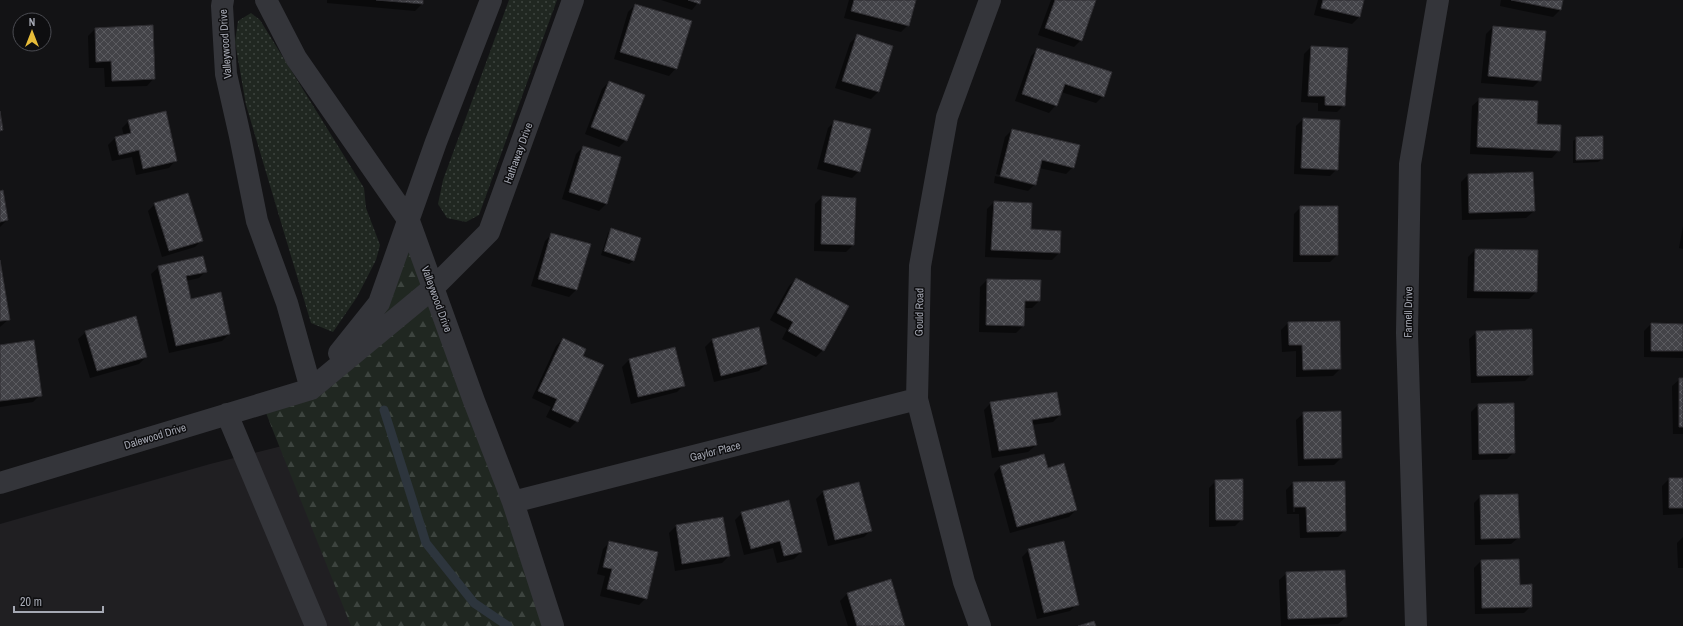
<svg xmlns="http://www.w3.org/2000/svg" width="1683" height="626" viewBox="0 0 1683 626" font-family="'Archivo Narrow',sans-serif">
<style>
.built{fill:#201f22}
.grass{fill:url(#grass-dots)}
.forest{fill:url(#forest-firs)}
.shadow{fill:#0007;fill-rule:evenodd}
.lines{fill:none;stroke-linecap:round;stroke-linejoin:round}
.stream{stroke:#2d353d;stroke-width:9}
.building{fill:url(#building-cross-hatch);stroke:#2e2d31}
.minor{stroke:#34353a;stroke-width:22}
.labels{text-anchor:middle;stroke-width:3;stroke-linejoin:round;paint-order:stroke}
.street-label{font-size:11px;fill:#a6a9b4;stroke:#0e0e10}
</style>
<defs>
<pattern id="grass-dots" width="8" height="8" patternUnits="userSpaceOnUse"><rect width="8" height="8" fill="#202721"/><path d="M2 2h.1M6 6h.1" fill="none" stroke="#3d443f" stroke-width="1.8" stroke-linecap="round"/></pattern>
<pattern id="forest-firs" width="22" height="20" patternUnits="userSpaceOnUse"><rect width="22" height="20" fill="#202721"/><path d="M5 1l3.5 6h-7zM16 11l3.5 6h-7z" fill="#3d443f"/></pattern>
<pattern id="building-cross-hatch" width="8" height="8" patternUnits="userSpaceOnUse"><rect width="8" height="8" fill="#434348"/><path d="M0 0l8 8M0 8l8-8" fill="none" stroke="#5b5b60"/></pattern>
</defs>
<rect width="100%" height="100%" fill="#131315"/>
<path class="built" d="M 302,441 L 447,626 L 0,626 L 0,524 L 210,464 Z"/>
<path class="grass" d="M 509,0 L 557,0 L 479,215 L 466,222 L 447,218 L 438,204 L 443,180 Z
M 251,13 L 260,20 L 364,188 L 366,208 L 380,245 L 376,260 L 357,297 L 333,332 L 311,323 L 246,105 L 235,42 L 238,21 Z"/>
<path class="forest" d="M 409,221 L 553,626 L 351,626 L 262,403 L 311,389 L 379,303 Z"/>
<path class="shadow" d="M 327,0 L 422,0 L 422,4 L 415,11 L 327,3 Z
M 661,0 L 700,0 L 692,10 Z
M 849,0 L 915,0 L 908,25 L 901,32 L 844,18 Z
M 1051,0 L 1095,0 L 1081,40 L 1074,47 L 1038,35 Z
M 1318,0 L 1363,0 L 1359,17 L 1352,24 L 1314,15 Z
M 1501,0 L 1562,0 L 1560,10 L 1553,17 L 1500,6 Z
M 635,5 L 676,68 L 669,76 L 614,59 L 628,12 Z
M 1493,27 L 1540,80 L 1533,87 L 1481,83 L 1486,34 Z
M 95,29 L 154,78 L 147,86 L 105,87 L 104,68 L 89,68 L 88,36 Z
M 857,36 L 892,46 L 878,92 L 871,99 L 835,88 L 850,43 Z
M 1311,47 L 1344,105 L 1337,112 L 1318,111 L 1318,103 L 1301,102 L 1304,54 Z
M 1038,49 L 1103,96 L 1096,103 L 1061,92 L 1056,105 L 1049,113 L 1015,101 L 1031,56 Z
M 609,82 L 626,140 L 619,147 L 585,134 L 602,89 Z
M 1480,99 L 1536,125 L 1559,150 L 1552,158 L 1470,154 L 1472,106 Z
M 1303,119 L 1337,169 L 1330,176 L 1294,174 L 1296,126 Z
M 129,121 L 176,160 L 169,168 L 136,175 L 132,157 L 112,161 L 108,145 L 115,138 L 124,136 L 122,128 Z
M 835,121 L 859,171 L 852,178 L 817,169 L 828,128 Z
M 1012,130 L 1073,167 L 1066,174 L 1039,168 L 1035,184 L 1028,191 L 994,183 L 995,176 L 1032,185 L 1032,183 L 996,174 L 1005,137 Z
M 1577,138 L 1602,159 L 1598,162 L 1573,163 L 1573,141 Z
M 583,147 L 606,204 L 599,211 L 562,199 L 576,154 Z
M 1468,175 L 1534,211 L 1526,218 L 1462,220 L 1461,182 Z
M 0,192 L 7,220 L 0,227 Z
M 822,197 L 853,245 L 846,252 L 814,251 L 815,204 Z
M 994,202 L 1030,230 L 1060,232 L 1059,253 L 1052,260 L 985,257 L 987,209 Z
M 155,204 L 202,240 L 195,247 L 162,257 L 148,211 Z
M 1301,207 L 1337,207 L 1337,255 L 1330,262 L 1293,262 L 1294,214 Z
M 1683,226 L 1683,249 L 1679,248 Z
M 612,229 L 640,239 L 633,261 L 629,264 L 601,255 L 608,233 Z
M 552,234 L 590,245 L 576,290 L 569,297 L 531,286 L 545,241 Z
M 1475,250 L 1536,292 L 1529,299 L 1467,298 L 1468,257 Z
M 0,266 L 9,319 L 0,327 Z
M 159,267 L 206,271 L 199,278 L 186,281 L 190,300 L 229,334 L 222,341 L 169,353 L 151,274 Z
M 796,279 L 823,350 L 816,357 L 782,339 L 787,329 L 770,320 L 789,286 Z
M 987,280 L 1039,301 L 1032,308 L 1023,308 L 1023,326 L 1016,333 L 979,332 L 980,287 Z
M 1288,323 L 1340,369 L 1333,376 L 1296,377 L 1296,351 L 1282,352 L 1281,330 Z
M 1651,324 L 1683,325 L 1683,358 L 1644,357 L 1644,331 Z
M 86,332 L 146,357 L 139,364 L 90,378 L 78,339 Z
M 1477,332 L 1532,374 L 1525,381 L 1471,383 L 1469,339 Z
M 563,339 L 582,357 L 577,421 L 570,428 L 546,417 L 551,407 L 532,398 L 556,346 Z
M 712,340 L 766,364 L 759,371 L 714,382 L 705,347 Z
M 0,346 L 40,395 L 33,402 L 0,407 Z
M 674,348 L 684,385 L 677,392 L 631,404 L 622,367 L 629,360 Z
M 1680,379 L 1683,379 L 1683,434 L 1673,434 L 1672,386 Z
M 991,403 L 1060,415 L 1053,422 L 1032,425 L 1036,445 L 1028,452 L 992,458 L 984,410 Z
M 1478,405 L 1514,452 L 1507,459 L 1472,460 L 1471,412 Z
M 1304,413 L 1341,458 L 1334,465 L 1298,466 L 1296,420 Z
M 1001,466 L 1047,469 L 1076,510 L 1069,517 L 1010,533 L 994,474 Z
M 1669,479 L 1683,479 L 1683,514 L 1663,515 L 1662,486 Z
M 1216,481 L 1242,519 L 1235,526 L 1209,527 L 1209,488 Z
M 1293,483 L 1345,530 L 1338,537 L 1300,538 L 1299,514 L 1287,514 L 1286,490 ZM 1292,489 L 1294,489 L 1295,512 L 1293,512 Z
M 823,492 L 871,530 L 864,537 L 828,546 L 816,499 Z
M 1481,496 L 1519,537 L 1511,544 L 1475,545 L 1474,503 Z
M 742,513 L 801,552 L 794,559 L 777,563 L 773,548 L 744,555 L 735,520 Z
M 722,518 L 729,556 L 722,563 L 675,571 L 669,533 L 676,526 Z
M 1683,537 L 1683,568 L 1678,568 L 1677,543 Z
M 610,542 L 646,598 L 639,605 L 600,596 L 605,576 L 597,574 L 603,549 Z
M 1029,550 L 1077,604 L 1070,611 L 1037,619 L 1022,557 Z
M 1481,561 L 1519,586 L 1531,606 L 1524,613 L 1475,614 L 1474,568 Z
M 1287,573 L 1346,617 L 1338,624 L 1281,626 L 1279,580 Z
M 890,581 L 904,626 L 848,626 L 840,601 L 847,594 Z"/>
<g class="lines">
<path class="stream" d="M 384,410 L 426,543 L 474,603 L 508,626"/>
</g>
<path class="building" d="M 376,0 L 423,0 L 423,4 Z
M 688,0 L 701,0 L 700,4 Z
M 854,0 L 916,0 L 909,26 L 851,11 Z
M 1055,0 L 1096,0 L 1082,41 L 1045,28 Z
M 1323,0 L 1364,0 L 1360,17 L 1321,8 Z
M 1511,0 L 1563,0 L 1561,10 Z
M 635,4 L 692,21 L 677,69 L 620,52 Z
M 153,25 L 155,79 L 112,81 L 111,61 L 96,62 L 95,28 Z
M 1493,26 L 1546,31 L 1541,81 L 1488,76 Z
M 857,34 L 893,46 L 879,92 L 842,81 Z
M 1311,46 L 1348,48 L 1345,106 L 1325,105 L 1325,96 L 1308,96 Z
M 1037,48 L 1112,72 L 1104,97 L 1065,84 L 1057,106 L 1022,94 Z
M 609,81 L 645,95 L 627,141 L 591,127 Z
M 1479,98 L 1538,101 L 1537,124 L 1561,125 L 1560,151 L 1477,147 Z
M 0,111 L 3,130 L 0,131 Z
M 166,111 L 177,161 L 143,169 L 139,150 L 119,155 L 115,137 L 131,133 L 128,120 Z
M 1303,118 L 1340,120 L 1338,170 L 1301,168 Z
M 834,120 L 871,129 L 860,172 L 824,162 Z
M 1012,129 L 1080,145 L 1074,168 L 1042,160 L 1036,185 L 1000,176 Z
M 1603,136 L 1603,159 L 1576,160 L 1576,137 Z
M 583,146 L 621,157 L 607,204 L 569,192 Z
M 1533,172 L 1535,211 L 1469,213 L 1468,174 Z
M 3,190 L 8,220 L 0,222 L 0,191 Z
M 188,193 L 203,241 L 169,251 L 154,203 Z
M 822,196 L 856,198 L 854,245 L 821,244 Z
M 994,201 L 1032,203 L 1031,229 L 1061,231 L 1060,253 L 991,250 Z
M 1300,206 L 1338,206 L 1338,255 L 1300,255 Z
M 611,228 L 641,238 L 634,261 L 604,251 Z
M 551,233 L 591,244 L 577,290 L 538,279 Z
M 1475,249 L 1538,250 L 1537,292 L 1474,291 Z
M 203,256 L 207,272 L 186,276 L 191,299 L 221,292 L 230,334 L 176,346 L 158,266 Z
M 0,260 L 10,320 L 0,321 Z
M 796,278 L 849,306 L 824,351 L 788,331 L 793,322 L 777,313 Z
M 987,279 L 1041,280 L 1040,301 L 1025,301 L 1024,326 L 986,325 Z
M 136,316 L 147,357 L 97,371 L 85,331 Z
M 1340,321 L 1341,369 L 1303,370 L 1302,345 L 1289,345 L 1288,322 Z
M 1651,323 L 1683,324 L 1683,351 L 1651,351 Z
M 759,327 L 767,364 L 721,376 L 712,339 Z
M 1532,329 L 1533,375 L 1477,376 L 1476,331 Z
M 563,338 L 586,349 L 583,356 L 604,365 L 578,422 L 552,410 L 557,399 L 538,391 Z
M 34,340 L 42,396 L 0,401 L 0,345 Z
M 675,347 L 685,386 L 638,397 L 629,359 Z
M 1679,378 L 1683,378 L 1683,427 L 1679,427 Z
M 1057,392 L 1061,415 L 1032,420 L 1037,445 L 999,451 L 990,402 Z
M 1514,403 L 1515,453 L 1479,454 L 1478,404 Z
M 1341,411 L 1342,458 L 1304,459 L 1303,412 Z
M 1044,454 L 1048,468 L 1064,463 L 1077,510 L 1017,527 L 1000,466 Z
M 1669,478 L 1683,478 L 1683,508 L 1669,508 Z
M 1243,479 L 1243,520 L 1216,520 L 1215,480 Z
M 1345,481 L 1346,531 L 1307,532 L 1306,507 L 1294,507 L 1293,482 Z
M 859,482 L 872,531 L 835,540 L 823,491 Z
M 1518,494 L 1520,538 L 1481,539 L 1480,495 Z
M 789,500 L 802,552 L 784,556 L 780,541 L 751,549 L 741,512 Z
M 723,517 L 730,556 L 682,564 L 676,525 Z
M 609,541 L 658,552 L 647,599 L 607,589 L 612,569 L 603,567 Z
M 1064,541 L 1079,605 L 1044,613 L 1028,549 Z
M 1519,559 L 1520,585 L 1532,584 L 1532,607 L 1482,608 L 1481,560 Z
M 1345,570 L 1347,617 L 1288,619 L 1286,572 Z
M 891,579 L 905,626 L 857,626 L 847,593 Z
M 1094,621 L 1096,626 L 1078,626 Z"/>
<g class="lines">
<path class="minor" d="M 223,0 L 222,6 L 226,74 L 240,136 L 257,221 L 287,303 L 311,389
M 266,0 L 296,58 L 409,221 L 474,401 L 513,502 L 553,626
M 339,353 L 379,303 L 436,142 L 491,0
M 227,414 L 316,626
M 0,483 L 311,389 L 433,288 L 489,232 L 573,0
M 513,502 L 917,399
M 980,626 L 964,582 L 917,399 L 920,266 L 947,117 L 990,0
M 1416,626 L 1407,333 L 1410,164 L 1438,0"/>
</g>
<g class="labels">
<g class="street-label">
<text transform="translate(225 44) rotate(-94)" y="4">Valleywood Drive</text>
<text transform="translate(518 153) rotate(-70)" y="4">Hathaway Drive</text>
<text transform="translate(437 299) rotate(70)" y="4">Valleywood Drive</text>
<text transform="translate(919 312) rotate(-89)" y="4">Gould Road</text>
<text transform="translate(1408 312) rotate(-89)" y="4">Farnell Drive</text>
<text transform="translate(155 436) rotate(-17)" y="4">Dalewood Drive</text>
<text transform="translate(715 451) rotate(-14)" y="4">Gaylor Place</text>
</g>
</g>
<g transform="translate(32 32)"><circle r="19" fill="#0e0e10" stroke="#4b4c52"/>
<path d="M0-3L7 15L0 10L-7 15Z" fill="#e7bc39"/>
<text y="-6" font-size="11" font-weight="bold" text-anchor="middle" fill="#a6a9b4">N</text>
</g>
<path d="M14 606v6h89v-6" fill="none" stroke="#a6a9b4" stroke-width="2"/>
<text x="20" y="606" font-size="12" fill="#a6a9b4" stroke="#0e0e10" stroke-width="3" paint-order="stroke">20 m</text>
</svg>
